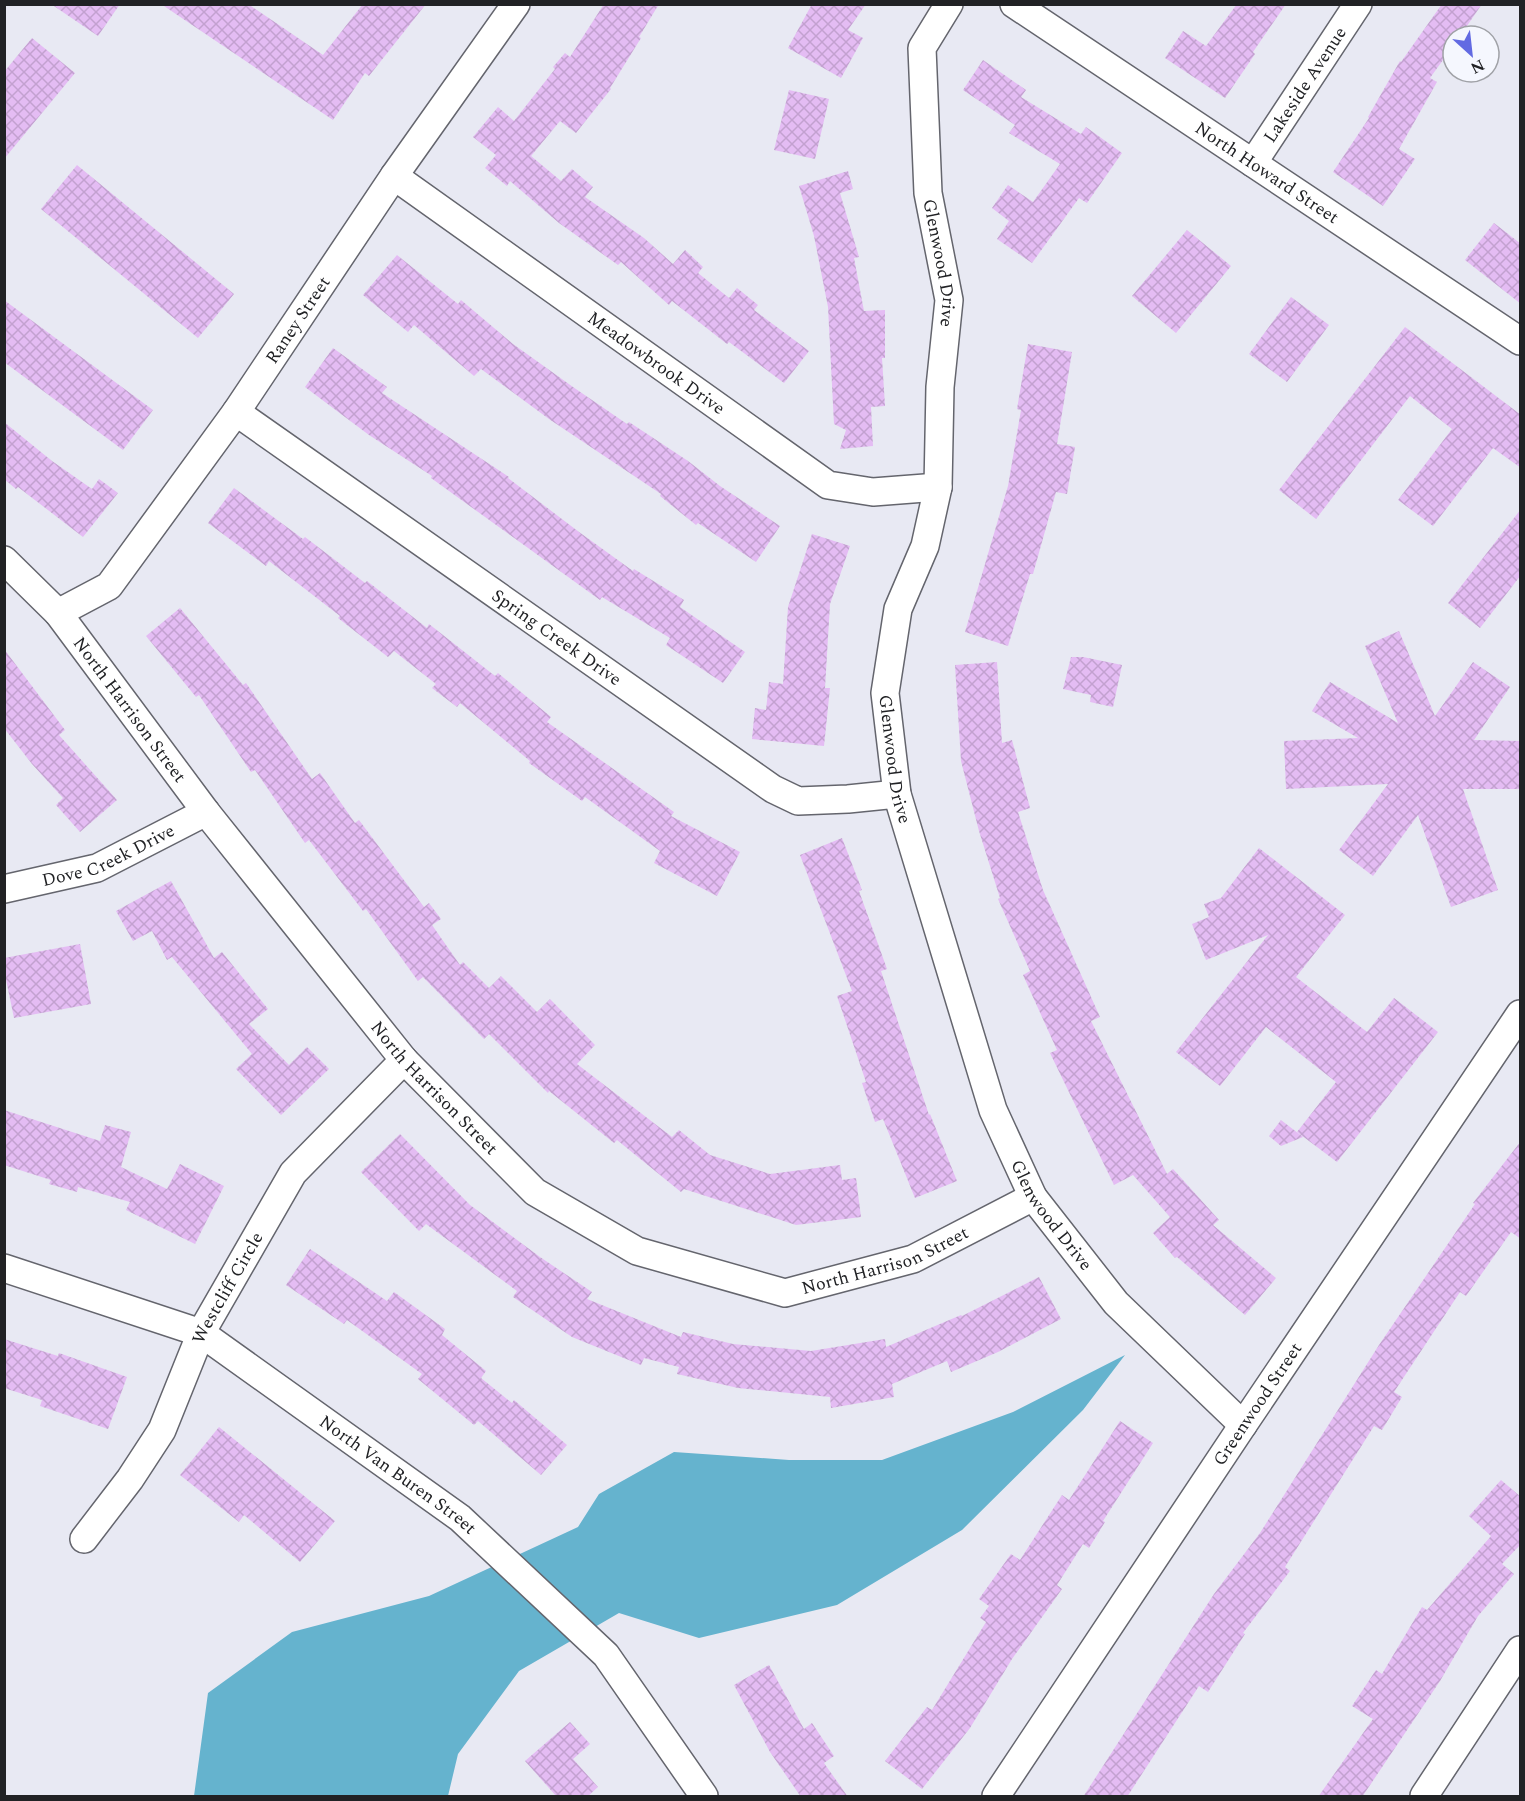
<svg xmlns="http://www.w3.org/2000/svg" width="1525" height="1801" viewBox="0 0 1525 1801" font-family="Spectral,serif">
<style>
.water{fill:#65b3ce}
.building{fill:url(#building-cross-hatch)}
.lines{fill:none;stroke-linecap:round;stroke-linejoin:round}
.minor-casing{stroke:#64656d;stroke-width:30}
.minor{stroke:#fff;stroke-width:27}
.labels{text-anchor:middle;stroke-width:5;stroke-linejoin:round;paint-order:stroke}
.street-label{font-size:18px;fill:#212225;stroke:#f5f7fe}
</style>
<defs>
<pattern id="building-cross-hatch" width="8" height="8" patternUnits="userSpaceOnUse" patternTransform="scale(1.5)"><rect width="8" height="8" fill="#e4bcf3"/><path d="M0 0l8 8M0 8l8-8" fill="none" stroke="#c3a1d0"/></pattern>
</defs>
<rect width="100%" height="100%" fill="#e8e9f3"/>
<path class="water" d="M 1125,1355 L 1083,1410 L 962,1530 L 837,1605 L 699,1638 L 619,1613 L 519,1671 L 458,1754 L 448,1796 L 194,1796 L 208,1693 L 292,1632 L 429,1596 L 578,1527 L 599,1494 L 674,1452 L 789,1460 L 882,1460 L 1013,1412 Z"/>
<path class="building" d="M 51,4 L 120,4 L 98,36 Z
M 161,4 L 248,4 L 323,55 L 363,4 L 426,4 L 369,76 L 365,73 L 333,120 Z
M 604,4 L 659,4 L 639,37 L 641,38 L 610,88 L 611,89 L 576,133 L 560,121 L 531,156 L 561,181 L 572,169 L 593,187 L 585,197 L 644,238 L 673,264 L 685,250 L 703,267 L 698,273 L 729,298 L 737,288 L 758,305 L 754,310 L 809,351 L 784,383 L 729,342 L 727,344 L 672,301 L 669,305 L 621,262 L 618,265 L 559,223 L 510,181 L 507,186 L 485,168 L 496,155 L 473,137 L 498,107 L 514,121 L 555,69 L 553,67 L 565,53 L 570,57 Z
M 812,4 L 866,4 L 848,30 L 863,38 L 841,78 L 788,48 Z
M 1237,4 L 1286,4 L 1253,52 L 1255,54 L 1225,98 L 1165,58 L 1183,31 L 1206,46 Z
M 1442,4 L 1482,4 L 1460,36 L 1453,36 L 1453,46 L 1430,78 L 1437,82 L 1399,149 L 1415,159 L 1383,206 L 1333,172 L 1369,118 L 1368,117 L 1400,61 L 1401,62 Z
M 32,38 L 75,73 L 4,159 L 4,72 Z
M 983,60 L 1026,90 L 1021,97 L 1081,134 L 1086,127 L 1122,153 L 1087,203 L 1079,198 L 1032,263 L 997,239 L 1009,221 L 992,208 L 1008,185 L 1033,202 L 1060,164 L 1009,133 L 1015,125 L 963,90 Z
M 789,90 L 829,99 L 815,159 L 774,150 Z
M 77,165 L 234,294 L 198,338 L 41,209 Z
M 848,171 L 853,189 L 840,193 L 859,257 L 854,258 L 864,311 L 885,310 L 885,358 L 882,358 L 885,406 L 871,407 L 873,446 L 840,449 L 846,430 L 834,424 L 828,307 L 814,236 L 799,186 Z
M 1494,223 L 1521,244 L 1521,304 L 1465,260 Z
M 1187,230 L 1231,266 L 1176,333 L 1132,296 Z
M 397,255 L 458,304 L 461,300 L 513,344 L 573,387 L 627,424 L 629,422 L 688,461 L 720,486 L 780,526 L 756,562 L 698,523 L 696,525 L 660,496 L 661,494 L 549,419 L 481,369 L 474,376 L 414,325 L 408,332 L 363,295 Z
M 1291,297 L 1329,325 L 1287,382 L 1249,354 Z
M 4,300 L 153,410 L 123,450 L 4,362 Z
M 1405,327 L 1521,415 L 1521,468 L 1493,448 L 1433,526 L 1398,500 L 1452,429 L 1410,396 L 1316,519 L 1279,490 Z
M 1028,344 L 1072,352 L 1057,444 L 1075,447 L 1067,494 L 1056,492 L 1033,574 L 1030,574 L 1008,646 L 965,632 L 1008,486 L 1021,410 L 1017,409 Z
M 333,348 L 387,387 L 382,393 L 509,477 L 508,478 L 579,532 L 633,571 L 634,569 L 684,600 L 680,607 L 745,652 L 723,683 L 666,645 L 670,638 L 602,597 L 600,600 L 431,478 L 432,476 L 369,435 L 305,387 Z
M 4,422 L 52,461 L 92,489 L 99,479 L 118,493 L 83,537 L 18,487 L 16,489 L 4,479 Z
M 234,488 L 303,539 L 305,537 L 365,583 L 367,581 L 427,628 L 429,624 L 495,676 L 498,673 L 551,717 L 547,722 L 674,812 L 671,816 L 740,852 L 717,896 L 654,863 L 660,851 L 585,797 L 582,801 L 529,763 L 530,761 L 460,703 L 457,707 L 432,688 L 436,684 L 394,651 L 388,657 L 338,618 L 340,616 L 269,561 L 266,566 L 208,523 Z
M 1521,509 L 1521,575 L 1480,628 L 1448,603 Z
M 812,534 L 850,546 L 830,604 L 825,688 L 830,688 L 824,746 L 752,739 L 755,708 L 766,710 L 769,682 L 783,684 L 788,607 Z
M 180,608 L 243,685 L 246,683 L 312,779 L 320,773 L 355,823 L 359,820 L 424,907 L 429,903 L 441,919 L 432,925 L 460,965 L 463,962 L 489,988 L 501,976 L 537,1012 L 550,999 L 595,1045 L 577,1064 L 672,1137 L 679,1130 L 710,1155 L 770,1174 L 840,1165 L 842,1180 L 856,1178 L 861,1217 L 796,1225 L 684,1189 L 681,1192 L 617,1140 L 614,1143 L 549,1091 L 548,1093 L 489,1034 L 484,1039 L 423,977 L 418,981 L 366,909 L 363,911 L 309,840 L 305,843 L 255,770 L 251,772 L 199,695 L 196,697 L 146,636 Z
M 1399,631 L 1435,716 L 1473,662 L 1510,687 L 1474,740 L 1521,741 L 1521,789 L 1463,789 L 1498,890 L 1451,907 L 1418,815 L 1373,876 L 1339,850 L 1388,784 L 1286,789 L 1284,741 L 1358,738 L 1312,711 L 1330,682 L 1398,723 L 1365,646 Z
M 4,649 L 65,730 L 59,735 L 117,800 L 80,832 L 56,805 L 63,798 L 32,764 L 4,728 Z
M 1071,657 L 1083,657 L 1122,665 L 1113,707 L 1090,702 L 1091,695 L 1063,689 Z
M 997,662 L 1002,743 L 1012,740 L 1030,808 L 1018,812 L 1043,890 L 1100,1017 L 1091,1021 L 1167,1174 L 1173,1169 L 1219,1220 L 1213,1225 L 1276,1278 L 1245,1315 L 1177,1257 L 1175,1258 L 1153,1233 L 1170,1217 L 1133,1175 L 1114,1185 L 1050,1053 L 1057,1050 L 1023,975 L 1030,971 L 998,899 L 1000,898 L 979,831 L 961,761 L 955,665 Z
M 842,838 L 862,890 L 859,891 L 887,969 L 881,971 L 929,1115 L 930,1114 L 957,1181 L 915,1198 L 883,1119 L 875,1122 L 862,1083 L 866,1082 L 837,996 L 852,991 L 800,855 Z
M 1259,848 L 1345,915 L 1296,977 L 1367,1032 L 1394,998 L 1438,1032 L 1337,1162 L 1297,1132 L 1336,1082 L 1266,1027 L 1220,1086 L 1176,1052 L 1268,935 L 1206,960 L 1192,924 L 1209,917 L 1204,904 L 1221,898 Z
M 171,881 L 214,958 L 222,952 L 268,1009 L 249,1024 L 289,1065 L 307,1047 L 329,1069 L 281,1115 L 236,1069 L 252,1054 L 172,957 L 167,960 L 152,931 L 133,941 L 116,911 Z
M 80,944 L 91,1004 L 14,1018 L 4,970 L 4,958 Z
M 4,1110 L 100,1141 L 105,1125 L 131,1132 L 121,1167 L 167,1189 L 180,1164 L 224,1186 L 195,1244 L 126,1210 L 130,1202 L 78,1187 L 77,1192 L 49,1184 L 51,1180 L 4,1165 Z
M 1281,1120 L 1303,1137 L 1281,1146 L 1269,1136 Z
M 400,1134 L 470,1205 L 540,1257 L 592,1292 L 587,1299 L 681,1337 L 683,1332 L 733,1344 L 811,1351 L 885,1339 L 886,1347 L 961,1315 L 962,1316 L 1039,1277 L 1061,1319 L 998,1352 L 951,1372 L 947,1361 L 892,1384 L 894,1397 L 831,1408 L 830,1397 L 738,1388 L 677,1374 L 679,1367 L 644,1358 L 641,1365 L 572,1337 L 513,1297 L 517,1291 L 426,1224 L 419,1231 L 361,1172 Z
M 1521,1141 L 1521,1239 L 1511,1232 L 1466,1296 L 1460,1292 L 1394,1392 L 1402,1397 L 1382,1430 L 1374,1426 L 1285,1567 L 1290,1571 L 1243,1633 L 1245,1634 L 1208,1692 L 1199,1686 L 1127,1797 L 1083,1797 L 1214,1594 L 1260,1533 L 1379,1345 L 1475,1204 L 1473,1203 Z
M 310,1249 L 387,1301 L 394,1292 L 445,1329 L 442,1335 L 486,1371 L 481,1378 L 512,1403 L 514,1400 L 567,1445 L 541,1475 L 478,1421 L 474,1425 L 418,1379 L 422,1374 L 347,1320 L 344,1324 L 286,1285 Z
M 4,1339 L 58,1356 L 59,1353 L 127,1377 L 108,1429 L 40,1406 L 42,1400 L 4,1388 Z
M 1120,1421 L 1153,1443 L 1103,1521 L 1105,1522 L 1089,1548 L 1083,1544 L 1057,1585 L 1062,1589 L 1012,1659 L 970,1728 L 922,1789 L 885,1761 L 927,1707 L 932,1710 L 986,1622 L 980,1618 L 989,1606 L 979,1599 L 1011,1554 L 1020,1560 L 1062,1495 L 1069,1500 Z
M 219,1427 L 335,1521 L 300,1562 L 244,1515 L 239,1522 L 180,1475 Z
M 1501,1480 L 1521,1497 L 1521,1544 L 1502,1564 L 1514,1574 L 1478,1616 L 1440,1681 L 1362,1797 L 1318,1797 L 1373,1719 L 1352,1706 L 1376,1670 L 1382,1674 L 1422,1607 L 1427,1610 L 1491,1536 L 1469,1516 Z
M 769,1665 L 804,1729 L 812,1723 L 834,1756 L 824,1763 L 848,1797 L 801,1797 L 770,1752 L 734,1685 Z
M 570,1722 L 590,1744 L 573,1759 L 598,1787 L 587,1797 L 557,1797 L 525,1761 Z"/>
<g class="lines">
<defs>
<g id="minor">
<path id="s1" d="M 949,4 L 922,48 L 928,193 L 949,300 L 940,387 L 938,487 L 925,546 L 898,609 L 885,693 L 897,794 L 993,1110 L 1033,1197 L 1116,1303 L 1243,1425"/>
<path id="s2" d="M 1014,4 L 1520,341"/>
<path id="s3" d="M 1253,163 L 1358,4"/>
<path id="s4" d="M 394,176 L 828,485 L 873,492 L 938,487"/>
<path id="s5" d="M 236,412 L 773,789 L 798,801 L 848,799 L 897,794"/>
<path id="s6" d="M 4,560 L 58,613 L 206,812 L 404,1060 L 535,1192 L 637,1251 L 785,1293 L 913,1259 L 1033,1197"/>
<path id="s7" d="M 58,613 L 109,586 L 236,412 L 394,176 L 516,4"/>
<path id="s8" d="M 4,889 L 97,868 L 206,812"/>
<path id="s9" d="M 4,1268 L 201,1333 L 460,1518 L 606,1655 L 704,1796"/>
<path id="s10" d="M 84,1539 L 130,1479 L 162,1430 L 201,1333 L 293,1173 L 404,1060"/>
<path id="s11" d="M 996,1796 L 1243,1425 L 1520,1014"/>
<path d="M 1424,1796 L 1520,1650"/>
</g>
</defs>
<use href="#minor" class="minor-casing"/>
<use href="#minor" class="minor"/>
</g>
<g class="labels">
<g class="street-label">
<text dy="6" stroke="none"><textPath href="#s3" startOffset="94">Lakeside Avenue</textPath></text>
<text dy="6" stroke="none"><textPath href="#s2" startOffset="304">North Howard Street</textPath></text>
<text dy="6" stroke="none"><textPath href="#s1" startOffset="268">Glenwood Drive</textPath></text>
<text dy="6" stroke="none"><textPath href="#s7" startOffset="384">Raney Street</textPath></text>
<text dy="6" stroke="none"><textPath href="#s4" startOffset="322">Meadowbrook Drive</textPath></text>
<text dy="6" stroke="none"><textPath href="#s5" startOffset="392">Spring Creek Drive</textPath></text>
<text dy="6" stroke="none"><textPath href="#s6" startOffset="196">North Harrison Street</textPath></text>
<text dy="6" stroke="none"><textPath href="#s1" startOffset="774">Glenwood Drive</textPath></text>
<text dy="6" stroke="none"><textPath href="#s8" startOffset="110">Dove Creek Drive</textPath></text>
<text dy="6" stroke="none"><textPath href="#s6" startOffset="682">North Harrison Street</textPath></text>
<text dy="6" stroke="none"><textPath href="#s1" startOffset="1260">Glenwood Drive</textPath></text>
<text dy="6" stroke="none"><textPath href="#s6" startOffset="1204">North Harrison Street</textPath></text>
<text dy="6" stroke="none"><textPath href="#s10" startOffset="291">Westcliff Circle</textPath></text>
<text dy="6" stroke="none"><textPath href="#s11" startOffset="471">Greenwood Street</textPath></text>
<text dy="6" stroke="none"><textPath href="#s9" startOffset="450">North Van Buren Street</textPath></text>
</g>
</g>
<rect width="1525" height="1801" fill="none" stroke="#212225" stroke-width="12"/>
<g transform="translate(1471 54) rotate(153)"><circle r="28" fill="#f5f7fe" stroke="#a0a2a7" stroke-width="1.5"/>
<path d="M0-4.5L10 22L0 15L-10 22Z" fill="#626ae2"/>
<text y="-9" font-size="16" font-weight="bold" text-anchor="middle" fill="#212225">N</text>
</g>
</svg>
